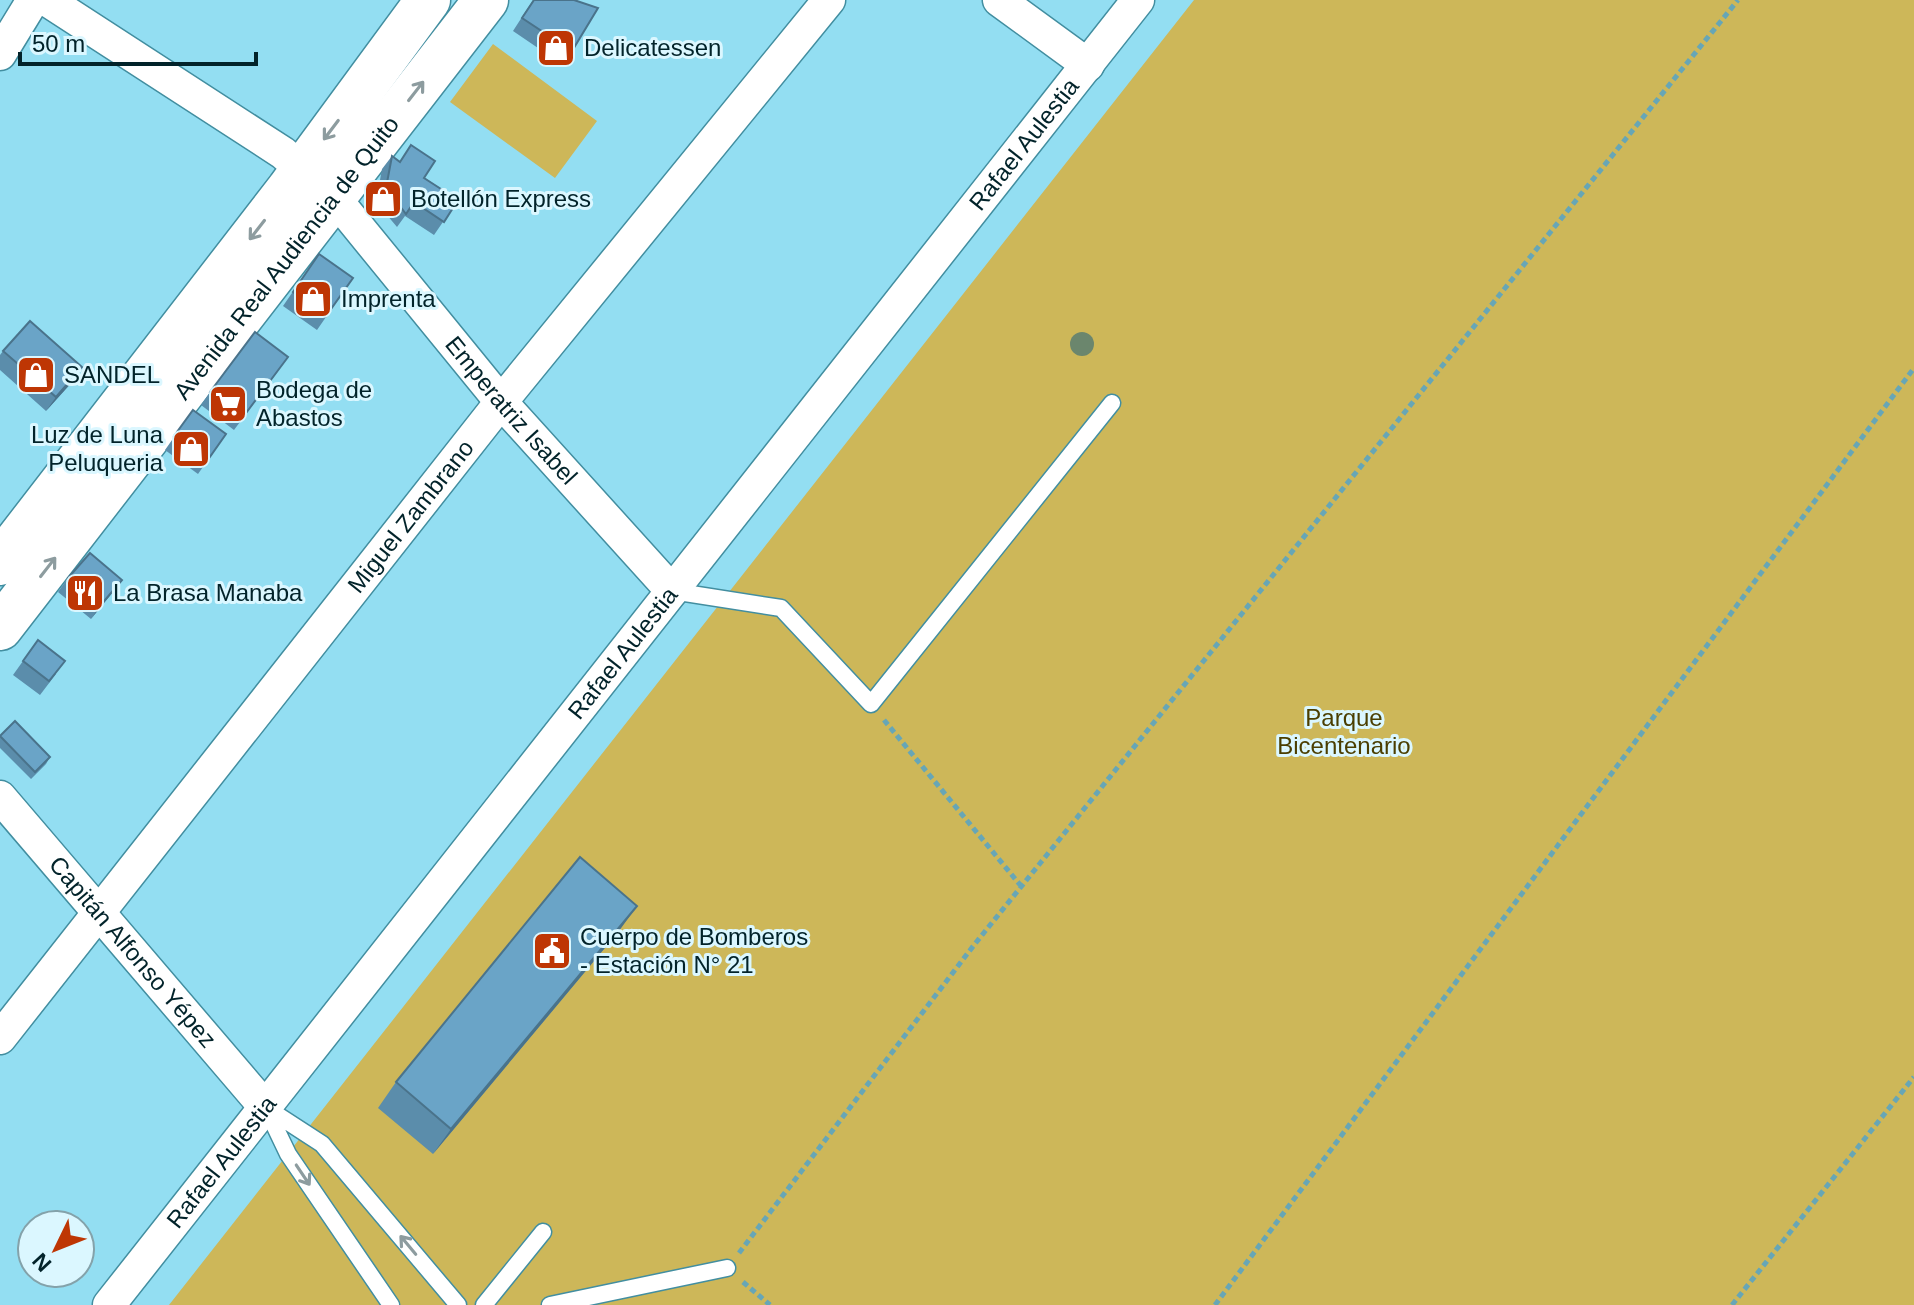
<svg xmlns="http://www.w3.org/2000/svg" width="1914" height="1305" viewBox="0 0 1914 1305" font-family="Arial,sans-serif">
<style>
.green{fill:#cdb759}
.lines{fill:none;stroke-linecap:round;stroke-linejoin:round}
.lane-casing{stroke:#428ea0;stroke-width:19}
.street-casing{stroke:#428ea0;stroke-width:35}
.secondary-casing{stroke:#428ea0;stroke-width:47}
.path{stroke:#67a6b6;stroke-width:5;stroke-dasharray:6 4;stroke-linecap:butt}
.lane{stroke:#fff;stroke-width:16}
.street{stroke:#fff;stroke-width:32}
.secondary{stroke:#fff;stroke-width:44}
.tree{fill:#6b866d}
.wall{fill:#5b8dab}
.shaded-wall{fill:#4a738b}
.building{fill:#6aa4c7;stroke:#4a738b;stroke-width:2}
.oneway{stroke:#8d9c9f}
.labels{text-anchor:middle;stroke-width:6;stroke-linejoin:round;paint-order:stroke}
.poi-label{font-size:24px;fill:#02232a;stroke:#dbf7ff;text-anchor:start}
.street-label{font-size:24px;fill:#02232a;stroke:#dbf7ff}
.park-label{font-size:24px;fill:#4b3e00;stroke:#dbf7ff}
</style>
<rect width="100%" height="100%" fill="#93def2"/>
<path class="green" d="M 1194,0 L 1914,0 L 1914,1305 L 169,1305 Z
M 493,44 L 597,121 L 555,178 L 450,102 Z"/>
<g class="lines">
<defs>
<path id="lane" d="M 672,591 L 781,608 L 871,704 L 1112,403
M 265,1107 L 322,1144 L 458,1305
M 266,1108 L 288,1154 L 391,1305
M 484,1305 L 543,1232
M 550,1305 L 727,1268"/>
<g id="street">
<path id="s1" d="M 47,0 L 283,153 L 333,196 L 501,402 L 672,591"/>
<path d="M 999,0 L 1088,65"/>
<path d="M 0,54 L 33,0"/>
<path id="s2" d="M 0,797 L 265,1107"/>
<path id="s3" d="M 0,1038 L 501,402 L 829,0"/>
<path id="s4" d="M 109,1305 L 1138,0"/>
</g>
<g id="secondary">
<path d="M 0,563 L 289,189 L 428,0"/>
<path id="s5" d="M 0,628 L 486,0"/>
</g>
</defs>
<use href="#lane" class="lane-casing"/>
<use href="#street" class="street-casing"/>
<use href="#secondary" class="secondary-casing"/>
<path class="path" d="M 884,720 L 1021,886
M 739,1253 L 974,945 L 1738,0
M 743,1282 L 770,1305
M 1215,1305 L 1914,368
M 1732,1305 L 1914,1077"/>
<use href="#lane" class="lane"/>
<use href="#street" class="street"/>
<use href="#secondary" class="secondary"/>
</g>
<circle class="tree" cx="1082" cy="344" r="12"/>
<path class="wall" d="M 533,0 L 572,51 L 563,65 L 513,31 Z
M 392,156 L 458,200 L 434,235 L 405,216 L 397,227 L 376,202 L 382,169 Z
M 319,254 L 353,278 L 317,330 L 283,306 Z
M 3,351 L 82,367 L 73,381 L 46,411 L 0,370 L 0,355 Z
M 278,371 L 234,430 L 201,405 L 210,392 Z
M 193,410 L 226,434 L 198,474 L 165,450 Z
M 68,578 L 122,580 L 91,619 L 58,592 Z
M 38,640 L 56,674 L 40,695 L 13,675 Z
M 0,736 L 50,757 L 46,764 L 31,779 L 0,748 Z
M 619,931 L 433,1154 L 378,1108 L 396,1082 Z"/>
<path class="shaded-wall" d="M 82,367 L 73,381 L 46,411 L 56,397 Z
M 122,580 L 112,593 L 91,619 L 100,606 Z
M 637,906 L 619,931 L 433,1154 L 451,1129 Z"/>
<path class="building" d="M 534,0 L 574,0 L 598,8 L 572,51 L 522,18 Z
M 411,145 L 435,161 L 424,178 L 458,200 L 444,222 L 414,202 L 406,214 L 386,188 L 392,156 L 400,162 Z
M 319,254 L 353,278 L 326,316 L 293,292 Z
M 30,321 L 82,367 L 56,397 L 3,351 Z
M 255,332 L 288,357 L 243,417 L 210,392 Z
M 193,410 L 226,434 L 207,461 L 174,436 Z
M 90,553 L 122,580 L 100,606 L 68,578 Z
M 38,640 L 65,661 L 49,681 L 23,661 Z
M 15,721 L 50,757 L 35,772 L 0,736 Z
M 580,857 L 637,906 L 451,1129 L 396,1082 Z"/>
<defs><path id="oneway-shaft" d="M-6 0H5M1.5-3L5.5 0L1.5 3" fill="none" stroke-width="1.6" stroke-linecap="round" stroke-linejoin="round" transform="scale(2)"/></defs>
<g class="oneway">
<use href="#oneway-shaft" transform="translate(416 91) rotate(-52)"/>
<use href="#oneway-shaft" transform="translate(331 130) rotate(127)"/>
<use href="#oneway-shaft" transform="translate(257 230) rotate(128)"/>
<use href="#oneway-shaft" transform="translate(48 567) rotate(-52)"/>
<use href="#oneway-shaft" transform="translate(303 1175) rotate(56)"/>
<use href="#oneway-shaft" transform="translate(408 1245) rotate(-130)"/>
</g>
<defs>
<symbol id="shop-square" viewBox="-11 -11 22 22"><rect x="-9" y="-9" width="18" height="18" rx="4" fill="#be3604" stroke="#dbf7ff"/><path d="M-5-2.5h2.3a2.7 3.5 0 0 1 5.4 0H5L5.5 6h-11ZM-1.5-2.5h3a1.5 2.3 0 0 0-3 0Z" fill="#fff"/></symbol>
<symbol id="supermarket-square" viewBox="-11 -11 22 22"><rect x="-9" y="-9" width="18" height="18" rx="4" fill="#be3604" stroke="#dbf7ff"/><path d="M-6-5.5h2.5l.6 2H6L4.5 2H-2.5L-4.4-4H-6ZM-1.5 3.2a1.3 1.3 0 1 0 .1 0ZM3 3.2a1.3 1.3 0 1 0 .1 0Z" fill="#fff"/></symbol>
<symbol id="restaurant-square" viewBox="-11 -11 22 22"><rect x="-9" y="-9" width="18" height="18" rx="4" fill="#be3604" stroke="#dbf7ff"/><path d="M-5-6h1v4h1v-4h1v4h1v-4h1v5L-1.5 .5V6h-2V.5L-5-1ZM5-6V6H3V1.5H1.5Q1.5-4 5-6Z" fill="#fff"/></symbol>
<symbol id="civic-square" viewBox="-11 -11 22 22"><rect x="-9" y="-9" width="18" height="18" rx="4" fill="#be3604" stroke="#dbf7ff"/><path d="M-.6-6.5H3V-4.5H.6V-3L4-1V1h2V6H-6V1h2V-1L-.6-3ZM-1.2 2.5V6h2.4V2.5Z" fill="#fff"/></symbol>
</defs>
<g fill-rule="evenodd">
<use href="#shop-square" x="534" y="26" width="44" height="44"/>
<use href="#shop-square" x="361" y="177" width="44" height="44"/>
<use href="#shop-square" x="291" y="277" width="44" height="44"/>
<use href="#shop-square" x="14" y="353" width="44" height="44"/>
<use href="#supermarket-square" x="206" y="382" width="44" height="44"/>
<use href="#shop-square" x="169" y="427" width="44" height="44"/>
<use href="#restaurant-square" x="63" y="571" width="44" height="44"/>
<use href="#civic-square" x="530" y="929" width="44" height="44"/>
</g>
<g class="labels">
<g class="poi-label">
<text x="584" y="56">Delicatessen</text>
<text x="411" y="207">Botellón Express</text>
<text x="341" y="307">Imprenta</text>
<text x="64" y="383">SANDEL</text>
<text x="256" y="398">Bodega de<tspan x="256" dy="28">Abastos</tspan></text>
<text x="163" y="443" text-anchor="end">Luz de Luna<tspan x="163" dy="28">Peluqueria</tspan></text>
<text x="113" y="601">La Brasa Manaba</text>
<text x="580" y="945">Cuerpo de Bomberos<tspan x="580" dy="28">- Estación N° 21</tspan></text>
</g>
<g class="street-label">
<text dy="8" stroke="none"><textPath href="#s4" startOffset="1478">Rafael Aulestia</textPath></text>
<text dy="8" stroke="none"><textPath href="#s5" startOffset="468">Avenida Real Audiencia de Quito</textPath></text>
<text dy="8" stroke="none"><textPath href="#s1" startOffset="626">Emperatriz Isabel</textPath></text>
<text dy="8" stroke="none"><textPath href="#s3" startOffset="664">Miguel Zambrano</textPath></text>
<text dy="8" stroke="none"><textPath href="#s4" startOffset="830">Rafael Aulestia</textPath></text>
<text dy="8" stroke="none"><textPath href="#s2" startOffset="204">Capitán Alfonso Yépez</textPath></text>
<text dy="8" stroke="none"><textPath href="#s4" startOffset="182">Rafael Aulestia</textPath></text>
</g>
<g class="park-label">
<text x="1344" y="726">Parque<tspan x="1344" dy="28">Bicentenario</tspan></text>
</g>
</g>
<g transform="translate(56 1249) rotate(227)"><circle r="38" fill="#dbf7ff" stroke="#84a2aa" stroke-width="2"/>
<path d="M0-6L14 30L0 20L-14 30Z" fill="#be3604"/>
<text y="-12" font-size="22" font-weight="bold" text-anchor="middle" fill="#02232a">N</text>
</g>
<path d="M20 52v12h236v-12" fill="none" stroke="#02232a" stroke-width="4"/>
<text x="32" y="52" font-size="24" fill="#02232a" stroke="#dbf7ff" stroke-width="6" paint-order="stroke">50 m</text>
</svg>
